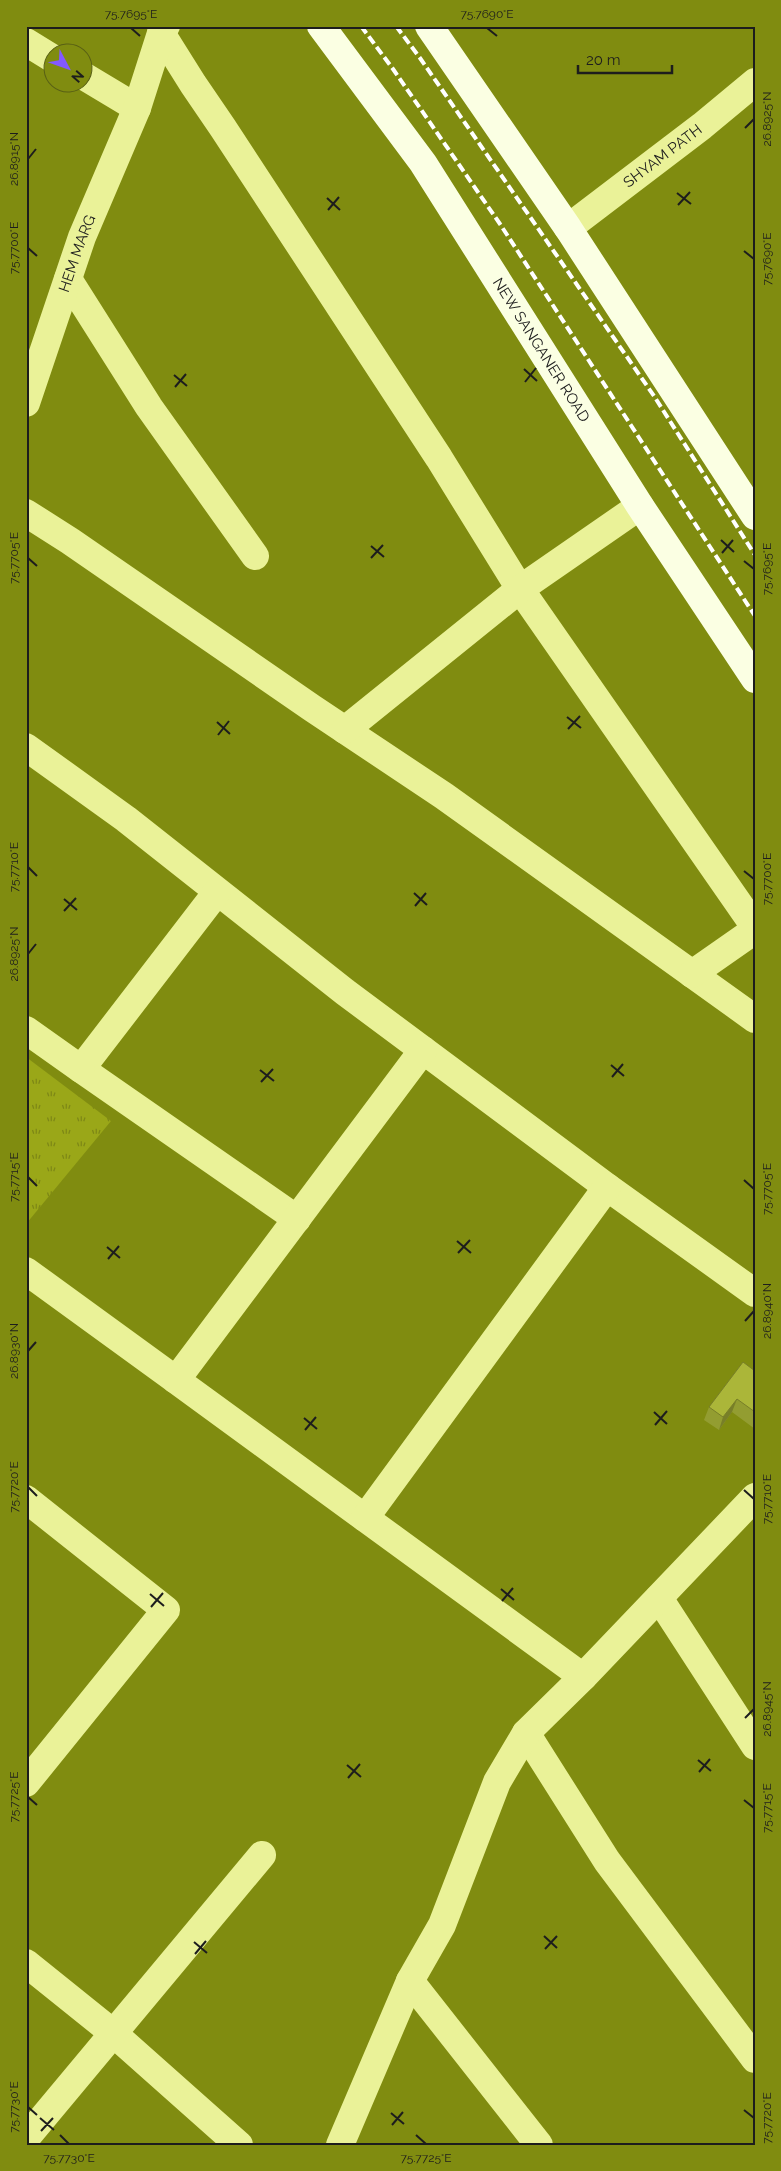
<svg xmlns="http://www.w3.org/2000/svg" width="781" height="2171" viewBox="0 0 781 2171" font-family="Raleway,sans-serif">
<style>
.park{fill:url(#park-tufts)}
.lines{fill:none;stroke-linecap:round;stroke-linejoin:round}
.minor{stroke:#eaf298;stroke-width:28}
.major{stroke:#fbffe3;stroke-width:28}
.rail{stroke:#fff;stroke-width:4;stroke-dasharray:9 4;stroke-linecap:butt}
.wall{fill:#939d31}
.shaded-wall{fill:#787f28}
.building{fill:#abb639;stroke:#787f28}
.ticks{fill:none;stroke:#1d1d1d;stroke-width:2}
.labels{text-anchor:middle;stroke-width:4;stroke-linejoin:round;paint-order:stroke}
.street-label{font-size:15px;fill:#1d1d1d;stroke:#808c10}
.neatline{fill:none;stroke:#1d1d1d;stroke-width:2}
.ticks-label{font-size:12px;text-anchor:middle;fill:#1d1d1d}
</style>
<defs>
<pattern id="park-tufts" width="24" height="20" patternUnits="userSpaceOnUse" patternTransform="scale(1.25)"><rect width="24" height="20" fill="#9aa718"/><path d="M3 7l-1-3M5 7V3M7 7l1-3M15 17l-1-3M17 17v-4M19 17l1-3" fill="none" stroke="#7d8715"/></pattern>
</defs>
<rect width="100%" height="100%" fill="#808c10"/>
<path class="park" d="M 26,1057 L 111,1121 L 26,1224 Z"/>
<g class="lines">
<g class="minor">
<path d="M 161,33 L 193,84 L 223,128 L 439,458 L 520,589 L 755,927"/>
<path d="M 26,42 L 52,58"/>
<path d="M 82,75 L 137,108"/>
<path id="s1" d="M 568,228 L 702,126 L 755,82"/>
<path d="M 68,279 L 149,407 L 255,556"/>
<path id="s2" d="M 26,403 L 82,237 L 137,108 L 161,33 L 166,26"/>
<path d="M 26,513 L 70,541 L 312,708 L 444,796 L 755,1019"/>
<path d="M 345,730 L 520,589 L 640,506"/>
<path d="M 26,747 L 126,819 L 345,992 L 607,1187 L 755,1293"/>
<path d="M 217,892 L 81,1069 L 297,1219"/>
<path d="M 692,974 L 755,930"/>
<path d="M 26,1030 L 81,1069"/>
<path d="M 26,1271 L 176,1380"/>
<path d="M 26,1499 L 166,1610 L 26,1783"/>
<path d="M 365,1518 L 176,1380 L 423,1050"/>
<path d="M 659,1598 L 755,1746"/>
<path d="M 583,1677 L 365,1518 L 607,1187"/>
<path d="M 526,1733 L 607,1861 L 755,2059"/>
<path d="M 26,1963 L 113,2033 L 239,2145"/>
<path d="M 410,1981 L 539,2145"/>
<path d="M 26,2138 L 262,1855"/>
<path d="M 340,2145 L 410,1981 L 442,1925 L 497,1782 L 526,1733 L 583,1677 L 755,1497"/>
</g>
<g class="major">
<path id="s3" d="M 321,26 L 423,163 L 640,506 L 755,679"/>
<path d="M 429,26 L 568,228 L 755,516"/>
</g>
<path class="rail" d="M 361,26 L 393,69 L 500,224 L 755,616
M 396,26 L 420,58 L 654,396 L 755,555"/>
</g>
<path class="wall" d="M 755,1371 L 755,1429 L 732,1412 L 719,1430 L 704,1420 L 709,1407 Z"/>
<path class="shaded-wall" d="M 737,1399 L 732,1412 L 719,1430 L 723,1417 Z"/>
<path class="building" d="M 743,1362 L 755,1371 L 755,1412 L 737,1399 L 723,1417 L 709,1407 Z"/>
<path class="ticks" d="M 131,28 L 140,36M 487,28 L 497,36M 745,128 L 754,119M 28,159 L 36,149M 677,193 L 691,204M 327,198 L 340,210M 678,205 L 690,192M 328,210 L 339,197M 28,248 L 37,256M 744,251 L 754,259M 524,369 L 537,381M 174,375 L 187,386M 525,382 L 536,368M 175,387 L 186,374M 721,540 L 734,552M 371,546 L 384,557M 722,553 L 733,540M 28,558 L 37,566M 371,558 L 383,545M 744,561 L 754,569M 567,717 L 581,728M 217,722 L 230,734M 568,729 L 580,716M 218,735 L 229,721M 28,867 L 37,876M 744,871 L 754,879M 414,893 L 427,905M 64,899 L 77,910M 415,906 L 426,893M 64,911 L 76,898M 28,954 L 36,944M 611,1065 L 624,1076M 260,1070 L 274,1081M 612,1077 L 623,1064M 261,1082 L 273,1069M 28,1177 L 37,1186M 744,1180 L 754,1189M 457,1241 L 471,1253M 107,1247 L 120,1258M 458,1253 L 470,1240M 108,1259 L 119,1246M 745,1321 L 754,1311M 28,1351 L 36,1342M 654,1412 L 667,1424M 304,1418 L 317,1429M 655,1425 L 667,1411M 305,1430 L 316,1417M 28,1487 L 37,1496M 744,1490 L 754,1499M 501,1589 L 514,1600M 150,1594 L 164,1606M 502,1601 L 513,1588M 151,1607 L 163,1593M 745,1718 L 754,1709M 698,1760 L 711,1771M 347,1765 L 361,1777M 699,1772 L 710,1759M 348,1778 L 360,1764M 28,1797 L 37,1805M 744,1800 L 754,1808M 544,1936 L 557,1948M 194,1942 L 207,1953M 545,1949 L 557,1936M 195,1954 L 206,1941M 28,2107 L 37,2115M 744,2110 L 754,2118M 391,2113 L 404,2124M 40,2118 L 54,2130M 392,2125 L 403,2112M 41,2131 L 53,2118M 60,2135 L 69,2144M 416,2135 L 426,2144"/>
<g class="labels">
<g class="street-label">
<text dy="5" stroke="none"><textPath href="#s1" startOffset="119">SHYAM PATH</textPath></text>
<text dy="5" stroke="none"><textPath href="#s2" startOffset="158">HEM MARG</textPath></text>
<text dy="5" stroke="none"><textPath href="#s3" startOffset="392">NEW SANGANER ROAD</textPath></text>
</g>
</g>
<rect width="781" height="2171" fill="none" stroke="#808c10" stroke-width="55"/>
<g transform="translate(68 68) rotate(131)"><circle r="24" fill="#808c10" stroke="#586015"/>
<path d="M0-4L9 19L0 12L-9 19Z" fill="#8359ff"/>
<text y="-8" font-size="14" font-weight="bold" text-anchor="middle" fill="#1d1d1d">N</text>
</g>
<path d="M578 65v8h94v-8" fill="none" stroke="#1d1d1d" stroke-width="2.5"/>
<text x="586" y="65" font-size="15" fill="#1d1d1d" stroke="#808c10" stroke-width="4" paint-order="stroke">20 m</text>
<rect x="28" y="28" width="726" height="2116" class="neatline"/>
<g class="ticks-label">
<text x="131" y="18">75.7695°E</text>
<text x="487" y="18">75.7690°E</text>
<text transform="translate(767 119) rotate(-90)" y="4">26.8925°N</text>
<text transform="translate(14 159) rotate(-90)" y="4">26.8915°N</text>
<text transform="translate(14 248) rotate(-90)" y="4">75.7700°E</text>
<text transform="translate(767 259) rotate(-90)" y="4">75.7690°E</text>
<text transform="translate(14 558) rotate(-90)" y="4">75.7705°E</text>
<text transform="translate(767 569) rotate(-90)" y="4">75.7695°E</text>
<text transform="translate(14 867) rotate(-90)" y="4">75.7710°E</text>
<text transform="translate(767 879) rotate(-90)" y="4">75.7700°E</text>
<text transform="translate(14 954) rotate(-90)" y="4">26.8925°N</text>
<text transform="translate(14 1177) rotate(-90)" y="4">75.7715°E</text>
<text transform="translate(767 1189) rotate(-90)" y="4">75.7705°E</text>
<text transform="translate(767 1311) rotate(-90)" y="4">26.8940°N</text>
<text transform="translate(14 1351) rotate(-90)" y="4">26.8930°N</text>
<text transform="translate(14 1487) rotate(-90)" y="4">75.7720°E</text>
<text transform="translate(767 1499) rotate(-90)" y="4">75.7710°E</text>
<text transform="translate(767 1709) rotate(-90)" y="4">26.8945°N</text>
<text transform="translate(14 1797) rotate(-90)" y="4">75.7725°E</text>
<text transform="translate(767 1808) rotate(-90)" y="4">75.7715°E</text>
<text transform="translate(14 2107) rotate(-90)" y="4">75.7730°E</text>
<text transform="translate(767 2118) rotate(-90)" y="4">75.7720°E</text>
<text x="69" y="2162">75.7730°E</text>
<text x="426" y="2162">75.7725°E</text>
</g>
</svg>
